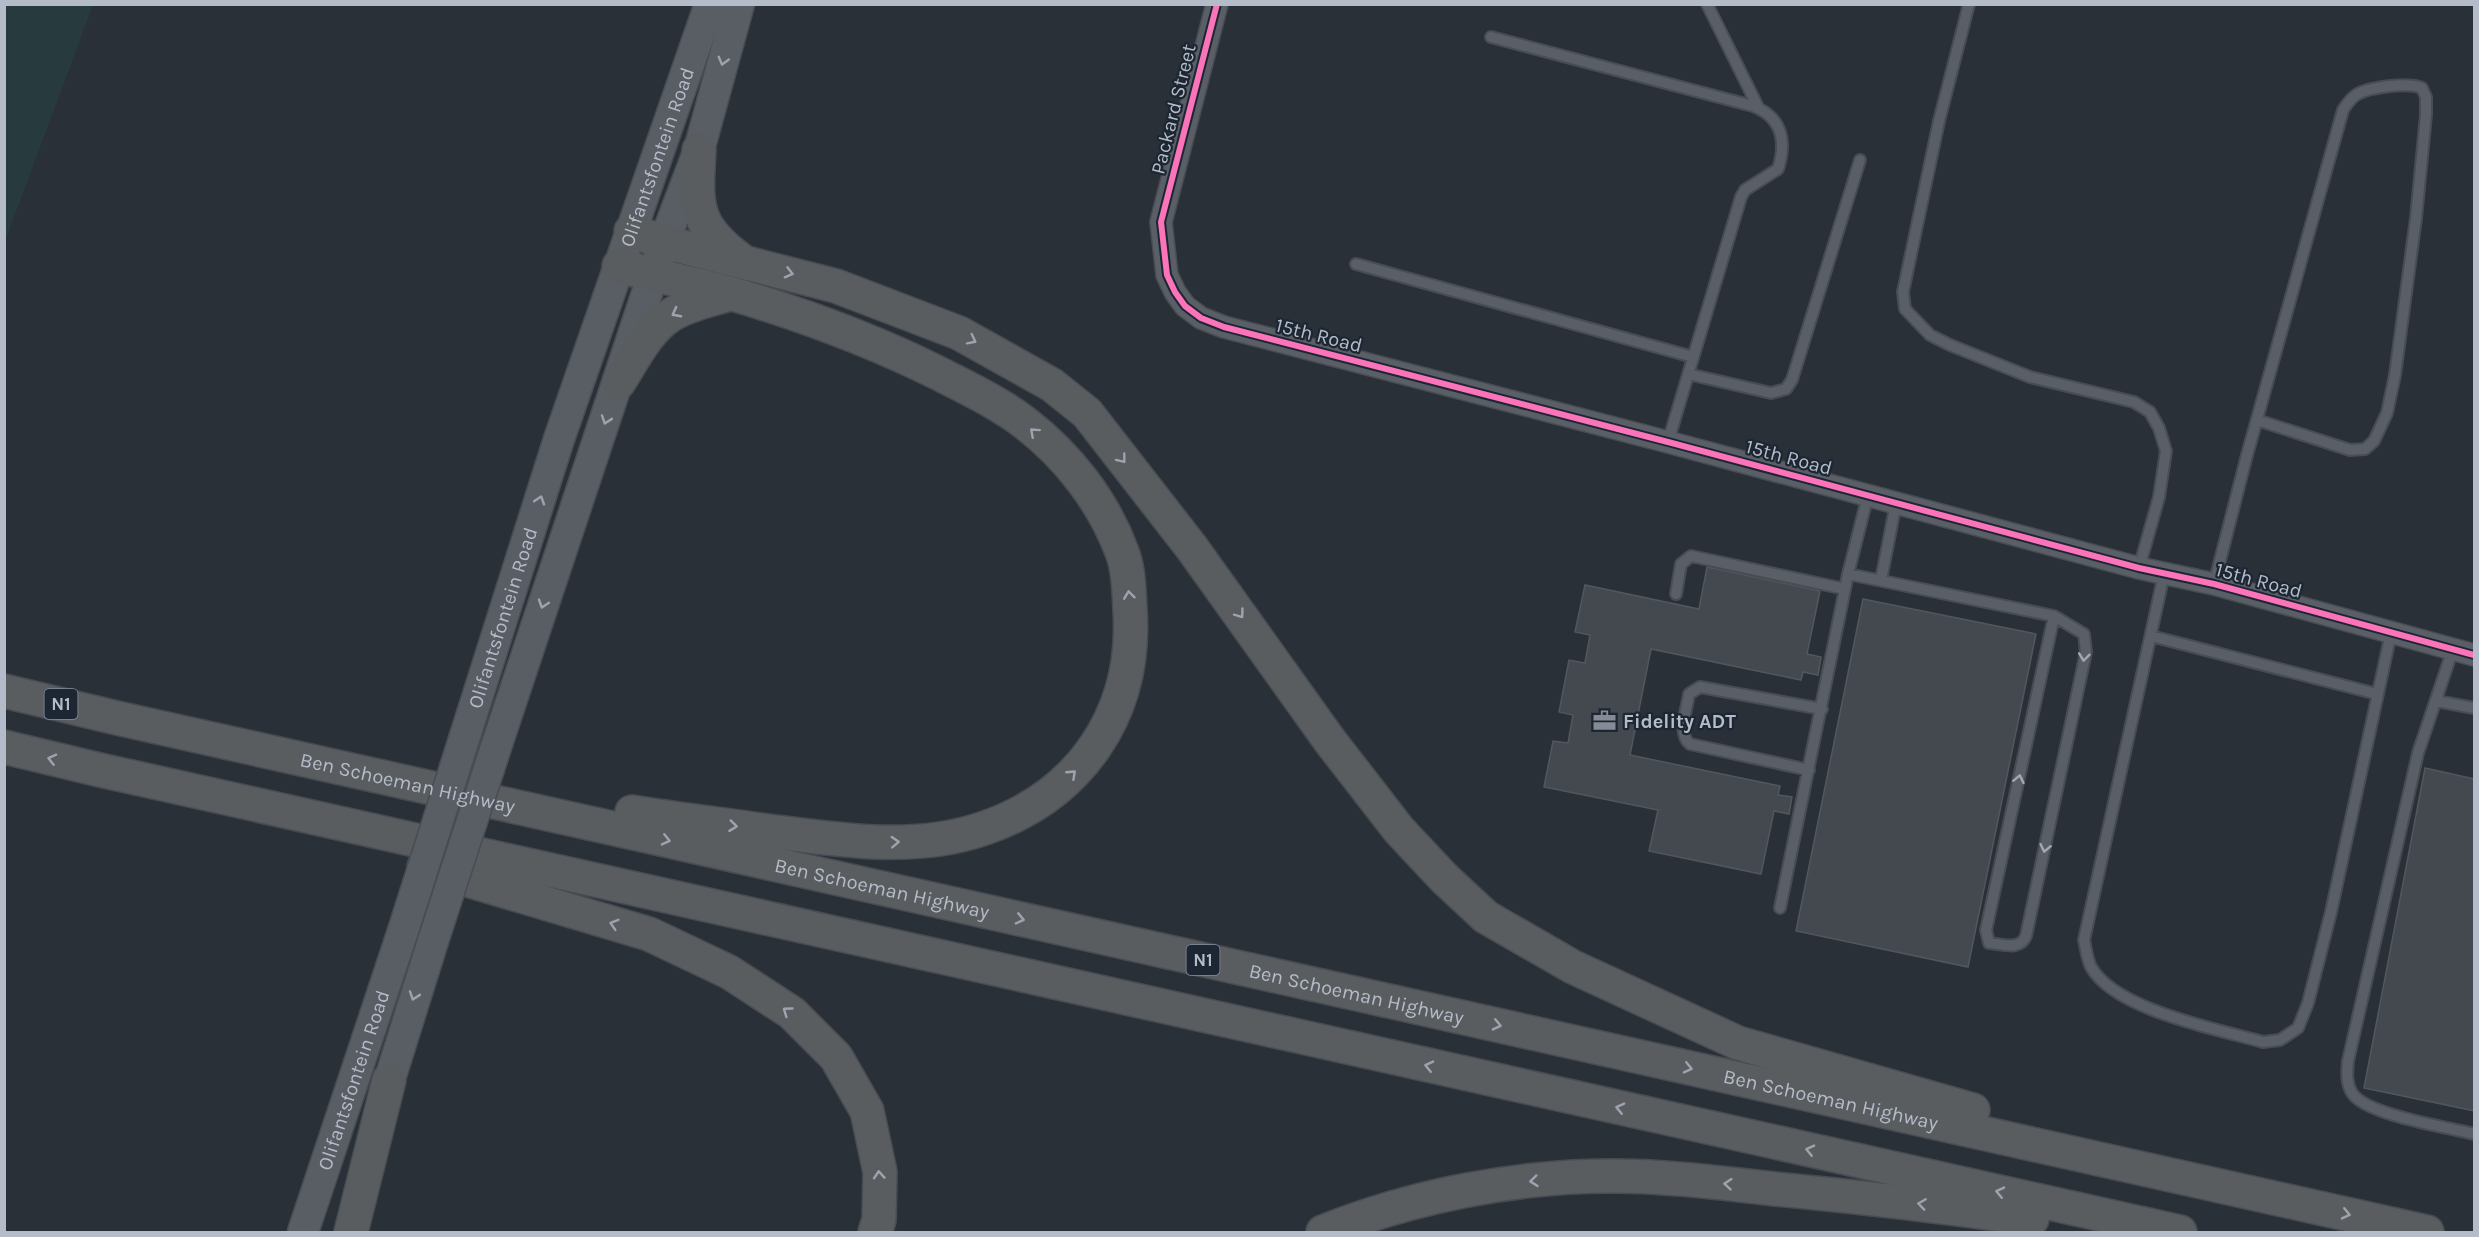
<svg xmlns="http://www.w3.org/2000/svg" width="2479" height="1237" viewBox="0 0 2479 1237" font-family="Karla,sans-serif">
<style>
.green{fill:#273a3e}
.building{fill:#444950;stroke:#52575f;stroke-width:1.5}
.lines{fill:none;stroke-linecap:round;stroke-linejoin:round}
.service-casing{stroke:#484c53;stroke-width:14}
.minor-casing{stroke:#484c53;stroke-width:24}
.secondary-casing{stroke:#484c53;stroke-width:33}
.motorway-casing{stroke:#474c53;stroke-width:36}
.service{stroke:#5a5e66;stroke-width:10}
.minor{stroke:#5a5e66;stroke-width:21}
.secondary{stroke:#595d64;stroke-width:30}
.motorway{stroke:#5a5d60;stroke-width:33}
.secondary-bridge-casing{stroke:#484c53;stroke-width:33;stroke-linecap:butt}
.secondary-bridge{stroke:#595d64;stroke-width:30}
.cycleway-casing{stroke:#1d2633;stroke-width:10}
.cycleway{stroke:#fb73b8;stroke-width:6}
.oneway{stroke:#9da4b0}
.oneway2{stroke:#9ea4af}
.oneway3{stroke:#a2a9b5}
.labels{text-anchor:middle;stroke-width:4.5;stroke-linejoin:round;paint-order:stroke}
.shield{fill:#1d2633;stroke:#878f9c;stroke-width:1.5}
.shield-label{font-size:18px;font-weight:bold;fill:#b4bcc9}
.street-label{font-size:20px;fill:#b4bcc9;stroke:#1d2633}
.poi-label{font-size:20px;font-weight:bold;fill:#b4bcc9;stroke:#1d2633;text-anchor:start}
</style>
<rect width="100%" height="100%" fill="#2a3038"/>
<path class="green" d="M 5,4 L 93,5 L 5,241 L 4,5 Z"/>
<path class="building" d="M 1707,567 L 1820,591 L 1807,654 L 1821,657 L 1818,675 L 1803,672 L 1801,680 L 1651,649 L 1630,755 L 1780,786 L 1778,795 L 1792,797 L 1789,814 L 1774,811 L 1761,874 L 1649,851 L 1658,810 L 1544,787 L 1553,741 L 1568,743 L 1573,715 L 1559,712 L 1569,660 L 1585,663 L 1590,635 L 1575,632 L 1585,585 L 1699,609 Z
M 1863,599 L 2036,634 L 1968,967 L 1796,931 Z
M 2425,768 L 2475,779 L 2475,1111 L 2364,1088 Z"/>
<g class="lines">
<defs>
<path id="service" d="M 1707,4 L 1759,109
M 1969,4 L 1939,121 L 1903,292 L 1905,309 L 1930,335 L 1950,345 L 2030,377 L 2134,402 L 2150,412 L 2159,428 L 2166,451 L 2159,497 L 2139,568
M 1491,37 L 1753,106 C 1782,117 1787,141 1778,169 L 1745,190 L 1741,197 L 1668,442
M 1356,264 L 1693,357
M 1688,374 L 1771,393 L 1786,389 L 1792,380 L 1860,160
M 1848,574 L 2054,616 L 2084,634 L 2086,652 L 2026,936 C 2020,951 2002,944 1989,943 L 1986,930 L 2054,616
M 2164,574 L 2084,940 C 2086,948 2087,959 2091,967 C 2115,1010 2217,1029 2263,1042 L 2280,1040 L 2298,1028 L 2308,1003 L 2331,912 L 2391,633
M 1881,580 L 1896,503
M 2214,584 L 2247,455 L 2343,110 C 2347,104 2350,99 2356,95 C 2368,87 2408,82 2422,88 L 2426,97 L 2426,115 L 2416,218 L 2395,375 L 2387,413 L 2374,441 L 2365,449 L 2350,450 L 2257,420
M 1676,594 L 1681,564 L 1691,556 L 1845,589
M 2151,636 L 2377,694
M 2453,649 L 2418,753 L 2348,1061 C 2347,1072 2346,1083 2352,1093 C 2366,1115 2447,1127 2474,1134
M 2436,701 L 2474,708
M 1809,770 L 1690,744 C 1677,734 1687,709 1689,694 L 1700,687 L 1822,709
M 1780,908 L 1848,574 L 1868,495"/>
<path id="minor" d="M 1217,4 L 1161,222 L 1167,275 L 1175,292 L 1185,306 L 1201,318 L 1224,327 L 1668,442 L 2139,568 L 2214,584 L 2474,655"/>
<g id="secondary">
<path id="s1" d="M 465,736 L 559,439 L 710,4"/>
<path d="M 498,741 L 664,242 L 699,150 L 739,4"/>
<path d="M 382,1104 L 433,941"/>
<path id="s2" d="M 303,1232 L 403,931"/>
</g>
<g id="motorway">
<path d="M 699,150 C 696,205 693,225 741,260"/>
<path d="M 631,231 L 664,242 L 836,286 L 959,333 L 1052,385 L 1087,413 L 1192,548 L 1330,741 L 1399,830 L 1444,878 L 1486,917 L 1573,967 L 1738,1043 L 1973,1110"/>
<path d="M 619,266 C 657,276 696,284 733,294 C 804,315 874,341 940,374 C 969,389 999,403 1025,423 C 1068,456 1103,501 1122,552 C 1129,569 1129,592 1130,610 C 1137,714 1080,796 982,829 C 911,853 833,839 761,830 C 718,824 675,819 632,812"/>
<path d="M 619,382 C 633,360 648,329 671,315 C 688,304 710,300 729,294"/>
<path id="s3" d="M 4,691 L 117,718 L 2427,1232"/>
<path d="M 4,747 L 100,770 L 2180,1232"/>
<path d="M 424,867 L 649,934 L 729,972 L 792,1013 L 836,1057 L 867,1111 L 880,1172 L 879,1220 L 875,1232"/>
<path d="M 351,1232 L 389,1080"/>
<path d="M 1323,1232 C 1413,1196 1515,1176 1612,1176 C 1666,1176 1721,1183 1775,1189 C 1861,1197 1946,1207 2032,1219"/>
</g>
</defs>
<use href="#service" class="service-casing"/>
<use href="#minor" class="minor-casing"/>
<use href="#secondary" class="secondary-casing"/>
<use href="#motorway" class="motorway-casing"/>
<use href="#service" class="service"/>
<use href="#minor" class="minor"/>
<use href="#secondary" class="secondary"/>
<use href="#motorway" class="motorway"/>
<defs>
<path id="secondary-bridge" d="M 403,931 L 465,736
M 433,941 L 498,741"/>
</defs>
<use href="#secondary-bridge" class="secondary-bridge-casing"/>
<use href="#secondary-bridge" class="secondary-bridge"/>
<defs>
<path id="cycleway" d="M 1217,4 L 1161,222 L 1167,275 L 1175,292 L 1185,306 L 1201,318 L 1224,327 L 1668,442 L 2139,568 L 2214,584 L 2474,655"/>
</defs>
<use href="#cycleway" class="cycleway-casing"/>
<use href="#cycleway" class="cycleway"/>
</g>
<defs><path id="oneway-chevron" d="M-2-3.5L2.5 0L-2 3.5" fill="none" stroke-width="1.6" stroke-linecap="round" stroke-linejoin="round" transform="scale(1.5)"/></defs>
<g class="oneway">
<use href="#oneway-chevron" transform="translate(723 61) rotate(105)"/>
<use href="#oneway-chevron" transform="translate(606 420) rotate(109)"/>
<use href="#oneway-chevron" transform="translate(540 500) rotate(-72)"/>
<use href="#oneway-chevron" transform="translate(543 604) rotate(108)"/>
<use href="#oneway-chevron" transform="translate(414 996) rotate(109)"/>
</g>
<g class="oneway2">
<use href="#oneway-chevron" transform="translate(789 273) rotate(15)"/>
<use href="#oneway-chevron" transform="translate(676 313) rotate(152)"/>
<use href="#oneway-chevron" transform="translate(972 340) rotate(27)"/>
<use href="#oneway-chevron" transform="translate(1034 432) rotate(-138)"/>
<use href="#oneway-chevron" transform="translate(1122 459) rotate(52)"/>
<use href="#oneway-chevron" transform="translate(1129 595) rotate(-97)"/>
<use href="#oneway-chevron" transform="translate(1240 614) rotate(54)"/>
<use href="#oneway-chevron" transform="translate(52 759) rotate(-166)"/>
<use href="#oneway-chevron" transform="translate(1072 774) rotate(-43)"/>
<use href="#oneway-chevron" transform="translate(733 826) rotate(7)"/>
<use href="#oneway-chevron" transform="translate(666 840) rotate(13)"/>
<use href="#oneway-chevron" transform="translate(895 842) rotate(-3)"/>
<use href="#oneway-chevron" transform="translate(1020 919) rotate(13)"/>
<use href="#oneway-chevron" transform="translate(614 924) rotate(-163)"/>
<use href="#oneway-chevron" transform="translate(787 1011) rotate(-144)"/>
<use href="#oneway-chevron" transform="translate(1497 1025) rotate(13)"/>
<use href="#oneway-chevron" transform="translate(1429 1066) rotate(-167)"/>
<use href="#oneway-chevron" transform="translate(1688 1068) rotate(13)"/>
<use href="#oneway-chevron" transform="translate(1620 1108) rotate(-167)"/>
<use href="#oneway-chevron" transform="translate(1810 1150) rotate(-167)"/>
<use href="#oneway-chevron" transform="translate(879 1175) rotate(-94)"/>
<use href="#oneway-chevron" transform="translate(1534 1181) rotate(174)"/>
<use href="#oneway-chevron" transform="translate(1728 1184) rotate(-175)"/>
<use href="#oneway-chevron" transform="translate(2000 1192) rotate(-167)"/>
<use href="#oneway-chevron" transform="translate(1922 1204) rotate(-172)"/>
<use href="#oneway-chevron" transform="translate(2346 1214) rotate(13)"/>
</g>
<g class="oneway3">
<use href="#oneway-chevron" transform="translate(2084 657) rotate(97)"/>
<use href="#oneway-chevron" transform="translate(2019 779) rotate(-78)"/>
<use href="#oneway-chevron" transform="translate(2045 848) rotate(102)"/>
</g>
<defs>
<symbol id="office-bare" viewBox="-9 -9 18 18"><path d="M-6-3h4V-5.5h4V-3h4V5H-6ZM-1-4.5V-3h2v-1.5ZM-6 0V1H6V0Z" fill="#848b96" stroke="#1d2633" stroke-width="2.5" paint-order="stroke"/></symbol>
</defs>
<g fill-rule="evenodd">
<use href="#office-bare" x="1588" y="704" width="33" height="33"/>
</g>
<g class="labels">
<g class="shield">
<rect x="44.5" y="689" width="33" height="30" rx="4.5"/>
<rect x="1186.5" y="945" width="33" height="30" rx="4.5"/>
</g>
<g class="shield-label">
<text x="61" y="710">N1</text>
<text x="1203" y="966">N1</text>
</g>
<g class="street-label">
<text transform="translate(1173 109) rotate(-76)" y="7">Packard Street</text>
<text dy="7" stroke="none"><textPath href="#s1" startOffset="610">Olifantsfontein Road</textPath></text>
<text transform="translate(1319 335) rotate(14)" y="7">15th Road</text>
<text transform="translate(1789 457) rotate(15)" y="7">15th Road</text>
<text transform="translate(2259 580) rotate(15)" y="7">15th Road</text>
<text dy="7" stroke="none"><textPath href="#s1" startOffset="124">Olifantsfontein Road</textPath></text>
<text dy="7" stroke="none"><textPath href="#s3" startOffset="414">Ben Schoeman Highway</textPath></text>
<text dy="7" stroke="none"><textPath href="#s3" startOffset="900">Ben Schoeman Highway</textPath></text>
<text dy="7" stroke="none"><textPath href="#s3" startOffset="1386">Ben Schoeman Highway</textPath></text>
<text dy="7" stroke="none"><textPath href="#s2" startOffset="160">Olifantsfontein Road</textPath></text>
<text dy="7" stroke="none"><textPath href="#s3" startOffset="1872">Ben Schoeman Highway</textPath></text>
</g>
<g class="poi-label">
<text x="1623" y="728">Fidelity ADT</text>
</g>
</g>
<rect width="2479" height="1237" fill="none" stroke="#b4bcc9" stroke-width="12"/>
</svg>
